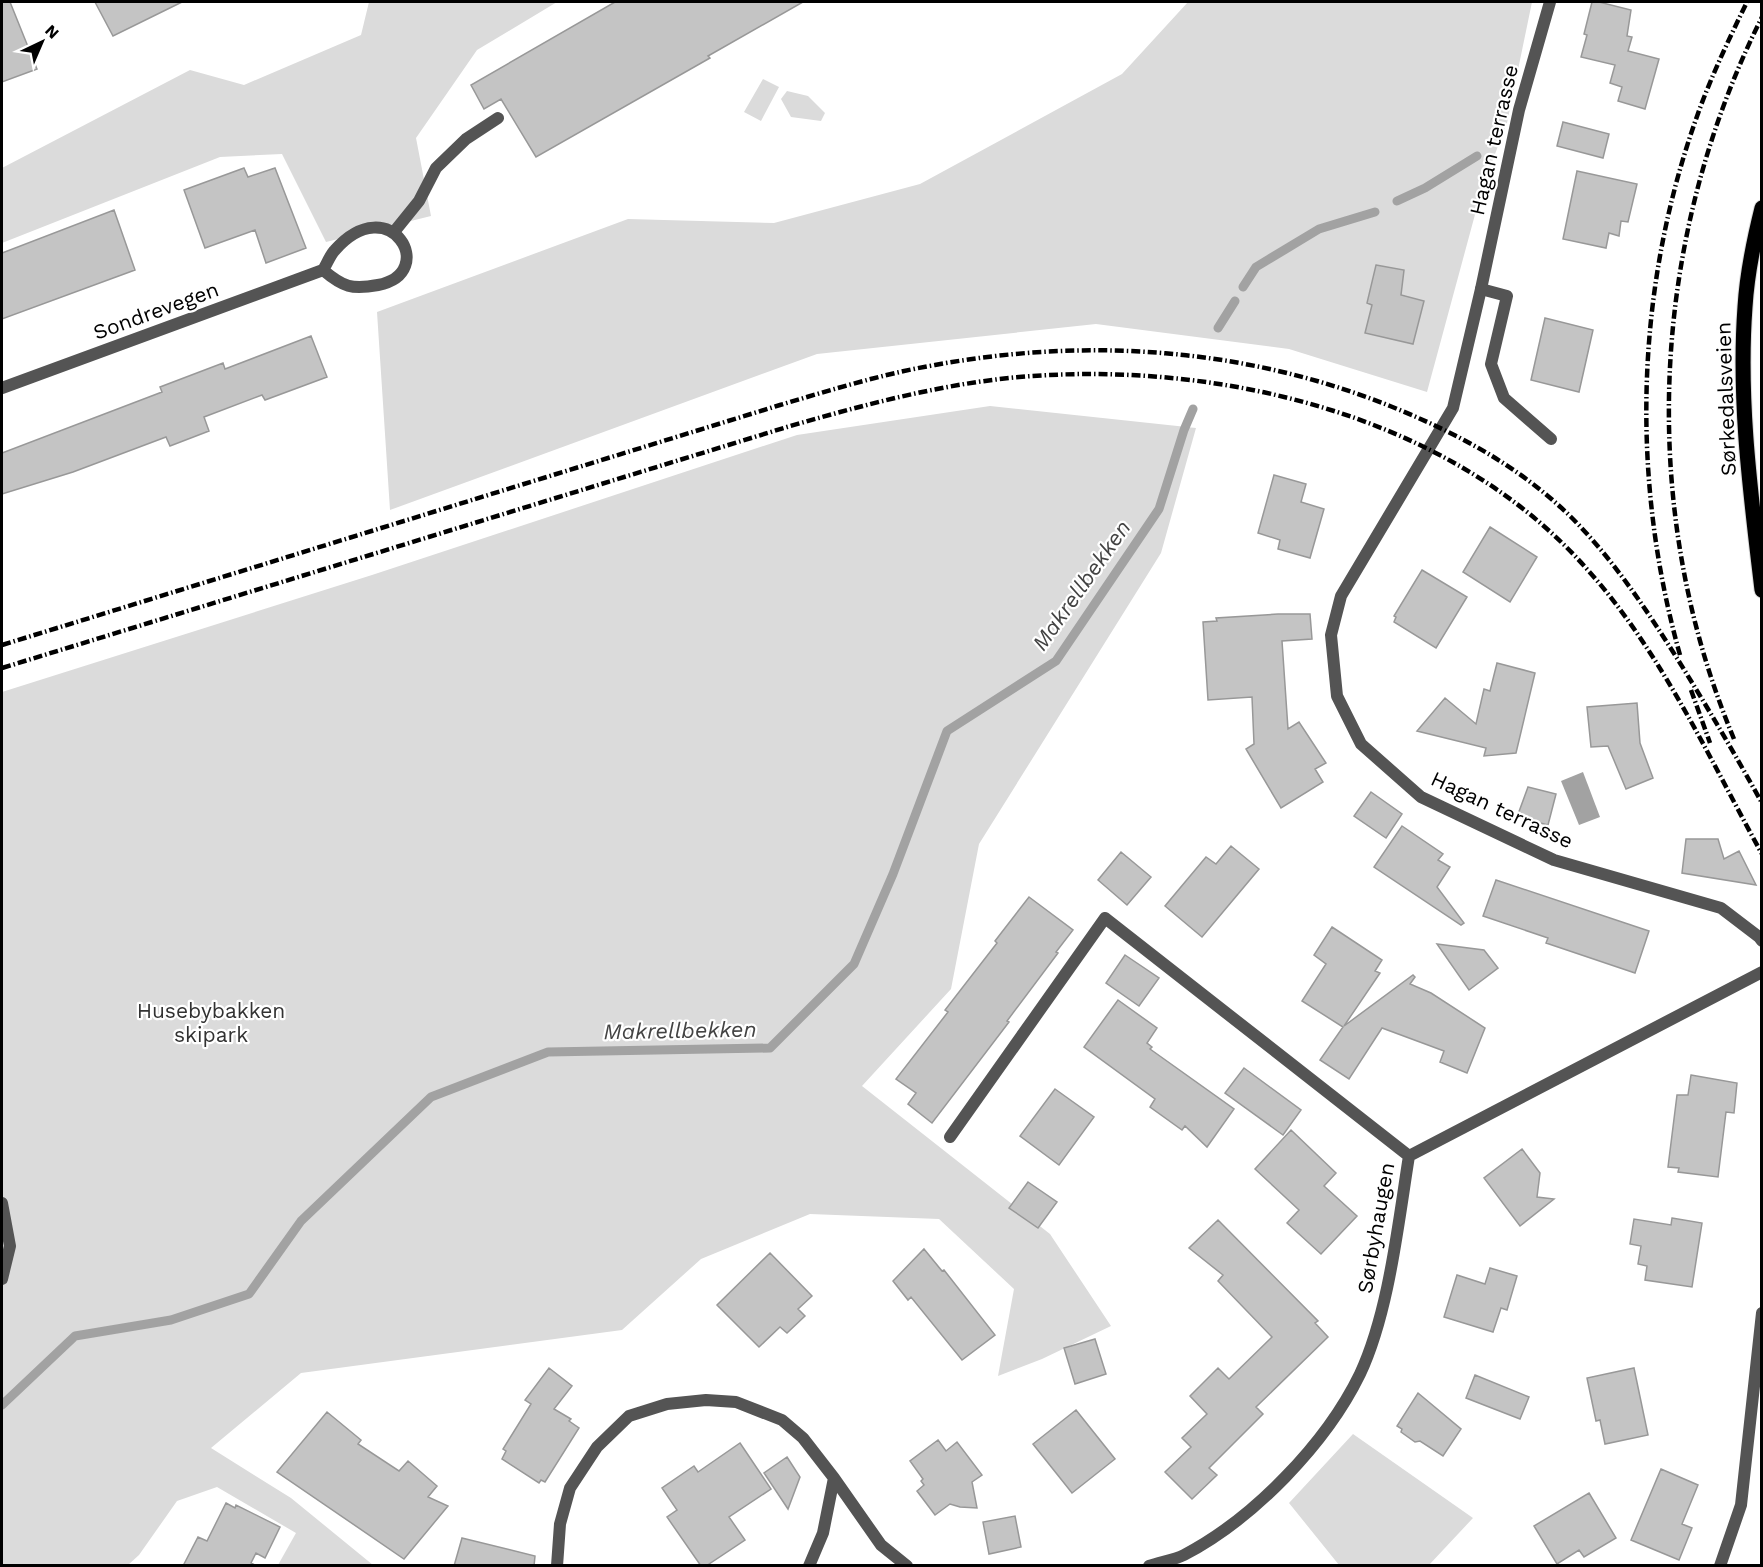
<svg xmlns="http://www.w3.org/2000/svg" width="1763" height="1567" viewBox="0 0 1763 1567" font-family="'Work Sans',sans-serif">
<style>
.green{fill:#dbdbdb}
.water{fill:#a2a2a2}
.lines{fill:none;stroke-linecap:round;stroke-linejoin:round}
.stream{stroke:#a2a2a2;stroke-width:9}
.building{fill:#c4c4c4;stroke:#989898;stroke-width:1.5}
.primary-casing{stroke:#dbdbdb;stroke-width:17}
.lane{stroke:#545454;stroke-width:12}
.street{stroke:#545454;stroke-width:12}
.primary{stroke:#000;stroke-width:15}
.rail{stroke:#000;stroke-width:4.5;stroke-dasharray:9 3 1.5 3;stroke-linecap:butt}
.labels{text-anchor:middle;stroke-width:4.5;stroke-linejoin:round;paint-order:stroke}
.street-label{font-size:21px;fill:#000;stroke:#fff}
.park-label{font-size:21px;fill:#323232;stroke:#fff}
.water-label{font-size:22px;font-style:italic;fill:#434343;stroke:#fff}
</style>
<rect width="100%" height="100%" fill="#fff"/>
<path class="green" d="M 369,2 L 557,2 L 477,50 L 416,138 L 431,216 L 326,242 L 282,154 L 220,157 L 2,243 L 2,168 L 190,70 L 244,85 L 361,35 Z
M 1188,2 L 1532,2 L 1507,123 L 1483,185 L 1427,392 L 1289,349 L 1096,324 L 817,354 L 390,510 L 377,312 L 628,219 L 774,223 L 920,184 L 1122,74 Z
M 763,79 L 779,87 L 761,121 L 744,112 Z
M 787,91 L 808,96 L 825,113 L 821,121 L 791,117 L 781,99 Z
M 990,406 L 1196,428 L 1161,553 L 979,844 L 951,989 L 862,1086 L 1050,1234 L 1111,1326 L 1042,1359 L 998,1376 L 1014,1289 L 939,1219 L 810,1214 L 701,1259 L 622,1330 L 301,1373 L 211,1448 L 291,1498 L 373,1565 L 278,1565 L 296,1533 L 217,1487 L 177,1501 L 139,1555 L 128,1565 L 2,1565 L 2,692 L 372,575 L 797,435 Z
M 1353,1434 L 1473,1518 L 1429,1565 L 1339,1565 L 1289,1503 Z"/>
<path class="water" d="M 1583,772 L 1600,817 L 1579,825 L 1561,781 Z"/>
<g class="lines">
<path class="stream" d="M 1397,201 L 1425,188 L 1477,156
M 1243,287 L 1256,267 L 1319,229 L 1375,212
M 1218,328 L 1235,301
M 2,1405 L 75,1336 L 171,1320 L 249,1294 L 301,1221 L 431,1097 L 548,1052 L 770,1048 L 854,964 L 893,874 L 947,731 L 1056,661 L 1159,509 L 1184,430 L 1193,409"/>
</g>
<path class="building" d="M 2,2 L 10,2 L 37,69 L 2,82 Z
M 95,2 L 182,2 L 113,36 Z
M 615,2 L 803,2 L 708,56 L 710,58 L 536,157 L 501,99 L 484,109 L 471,85 Z
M 1592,2 L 1599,2 L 1631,10 L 1627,36 L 1632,37 L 1628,51 L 1659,59 L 1645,109 L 1618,101 L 1622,87 L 1610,83 L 1615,65 L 1581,57 L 1587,35 L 1584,34 Z
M 1563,122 L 1609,134 L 1603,158 L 1557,146 Z
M 244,168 L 248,177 L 275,168 L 306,248 L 266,263 L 255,230 L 205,248 L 184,190 Z
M 1577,171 L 1637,184 L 1628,222 L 1621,221 L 1619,236 L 1609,233 L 1606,248 L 1563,239 Z
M 114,210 L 135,270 L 2,319 L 2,253 Z
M 1376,265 L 1404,270 L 1401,295 L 1424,301 L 1413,344 L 1365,333 L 1372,305 L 1367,303 Z
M 1545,318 L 1593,330 L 1579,392 L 1531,380 Z
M 311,336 L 327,377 L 265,400 L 262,395 L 204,417 L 209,431 L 170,446 L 166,437 L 73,472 L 2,494 L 2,453 L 162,392 L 160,387 L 223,363 L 225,369 Z
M 1274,475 L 1306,484 L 1301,502 L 1324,509 L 1310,558 L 1278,549 L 1280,540 L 1258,533 Z
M 1490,527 L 1537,557 L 1510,602 L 1463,572 Z
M 1422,570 L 1467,597 L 1436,648 L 1394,622 L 1396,617 L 1394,616 Z
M 1278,614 L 1310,614 L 1312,639 L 1282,641 L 1288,729 L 1299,722 L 1326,763 L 1315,769 L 1323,782 L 1281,808 L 1246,749 L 1254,744 L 1252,697 L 1208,700 L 1203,622 L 1217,621 L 1216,618 Z
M 1497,663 L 1535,673 L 1516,753 L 1484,756 L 1486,748 L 1417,731 L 1445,698 L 1476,724 L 1484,689 L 1490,691 Z
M 1637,703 L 1640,743 L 1653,778 L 1626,789 L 1608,746 L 1591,747 L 1587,707 Z
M 1528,787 L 1556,794 L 1548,825 L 1517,817 Z
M 1371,792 L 1402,814 L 1386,838 L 1354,816 Z
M 1402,826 L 1443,854 L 1438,860 L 1450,867 L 1437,887 L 1464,923 L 1461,925 L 1374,867 Z
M 1686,839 L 1718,839 L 1724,859 L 1739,851 L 1756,885 L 1682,873 Z
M 1231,846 L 1259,869 L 1202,937 L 1165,906 L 1206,857 L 1216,864 Z
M 1121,852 L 1151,877 L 1127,905 L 1098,880 Z
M 1496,880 L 1649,931 L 1635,973 L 1546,943 L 1548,938 L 1483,916 Z
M 1029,897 L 1073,930 L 1056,952 L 1058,953 L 1007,1021 L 1009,1022 L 932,1123 L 908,1104 L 916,1093 L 896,1079 L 948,1012 L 945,1010 L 997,943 L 995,941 Z
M 1332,927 L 1382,960 L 1375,971 L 1380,973 L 1344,1026 L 1413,975 L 1415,977 L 1410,984 L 1431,993 L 1485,1028 L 1467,1073 L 1440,1062 L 1444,1051 L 1382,1028 L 1349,1079 L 1320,1060 L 1343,1027 L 1302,1001 L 1326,964 L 1314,955 Z
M 1437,944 L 1484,950 L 1498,968 L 1469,990 Z
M 1125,955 L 1159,978 L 1139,1006 L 1106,983 Z
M 1118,1000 L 1157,1028 L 1147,1043 L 1152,1047 L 1150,1049 L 1234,1109 L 1207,1147 L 1185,1126 L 1182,1130 L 1150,1107 L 1155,1099 L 1084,1047 Z
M 1244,1068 L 1301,1110 L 1283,1135 L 1225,1093 Z
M 1691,1075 L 1737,1083 L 1734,1113 L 1726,1112 L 1718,1177 L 1678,1172 L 1679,1168 L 1668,1167 L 1677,1095 L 1688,1095 Z
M 1055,1089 L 1094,1117 L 1059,1165 L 1020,1136 Z
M 1291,1130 L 1336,1173 L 1324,1186 L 1357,1216 L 1321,1254 L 1287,1223 L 1299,1210 L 1255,1169 Z
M 1522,1149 L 1540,1173 L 1537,1197 L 1554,1199 L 1520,1226 L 1484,1178 Z
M 1028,1182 L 1057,1202 L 1038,1228 L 1009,1208 Z
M 1672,1218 L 1702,1223 L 1692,1287 L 1645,1280 L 1647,1266 L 1638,1264 L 1641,1246 L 1630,1244 L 1634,1219 L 1671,1225 Z
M 1218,1220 L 1318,1321 L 1315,1323 L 1328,1337 L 1256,1407 L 1263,1414 L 1209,1468 L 1217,1475 L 1192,1499 L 1165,1472 L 1191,1447 L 1182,1438 L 1207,1414 L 1190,1396 L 1218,1368 L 1229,1379 L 1272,1337 L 1218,1281 L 1223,1275 L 1189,1248 Z
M 924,1249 L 942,1271 L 944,1270 L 995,1335 L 962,1360 L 911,1297 L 908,1300 L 893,1281 Z
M 770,1253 L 812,1296 L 798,1309 L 805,1316 L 787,1333 L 780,1327 L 759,1347 L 717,1305 Z
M 1490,1268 L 1517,1276 L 1507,1310 L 1501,1308 L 1493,1332 L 1444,1317 L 1457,1275 L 1485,1284 Z
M 1095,1339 L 1106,1374 L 1075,1384 L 1064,1348 Z
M 549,1368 L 572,1386 L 554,1409 L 571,1419 L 569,1421 L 579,1428 L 545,1482 L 541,1480 L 539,1483 L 502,1459 L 506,1451 L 503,1449 L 531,1404 L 525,1400 Z
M 1634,1368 L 1648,1435 L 1605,1444 L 1600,1420 L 1596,1421 L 1587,1378 Z
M 1475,1375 L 1529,1397 L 1520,1419 L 1466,1398 Z
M 1418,1393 L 1461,1429 L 1443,1456 L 1420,1441 L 1415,1442 L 1401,1432 L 1402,1429 L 1397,1426 Z
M 1076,1410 L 1115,1459 L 1072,1493 L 1033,1444 Z
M 327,1412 L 361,1440 L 358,1444 L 399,1471 L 408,1461 L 437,1486 L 428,1497 L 448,1506 L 404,1559 L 277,1472 Z
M 938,1440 L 946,1451 L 957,1442 L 982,1475 L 972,1482 L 977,1508 L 960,1507 L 950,1504 L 935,1515 L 917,1491 L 924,1485 L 921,1481 L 923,1479 L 910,1461 Z
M 740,1443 L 771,1489 L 729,1517 L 745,1540 L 706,1566 L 701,1566 L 667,1517 L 677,1510 L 662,1488 L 694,1466 L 698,1472 Z
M 787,1457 L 800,1477 L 788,1509 L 764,1473 Z
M 1661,1469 L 1698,1485 L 1682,1524 L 1692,1528 L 1679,1560 L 1631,1540 Z
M 1589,1493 L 1616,1538 L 1584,1557 L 1579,1550 L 1557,1564 L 1534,1526 Z
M 226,1503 L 235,1508 L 236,1505 L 280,1527 L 265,1558 L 256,1553 L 251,1563 L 257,1566 L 183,1566 L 198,1537 L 207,1541 Z
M 1015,1516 L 1021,1547 L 989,1554 L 983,1522 Z
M 462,1538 L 535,1556 L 534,1566 L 454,1566 Z"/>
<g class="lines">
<defs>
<path id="primary" d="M 1762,208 C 1754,240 1747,273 1745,307 C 1738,402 1751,496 1762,590"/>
</defs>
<use href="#primary" class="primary-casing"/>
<path class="lane" d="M 394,232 L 419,201 L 436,168 L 466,139 L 498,118
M 1481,289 L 1507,296 L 1491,364 L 1504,398 L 1551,439
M 2,1203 L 10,1246 L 2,1279"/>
<path class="street" d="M 1550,2 L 1519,110 L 1481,289 L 1453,408 L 1341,596 L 1331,635 L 1337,696 L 1361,744 L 1421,797 L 1554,860 L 1721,908 L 1759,937 L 1762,941
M 2,388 L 323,270 C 327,264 330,255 335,250 C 390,188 440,273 378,285 C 352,290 343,287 323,270
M 950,1137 L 1105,918 L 1409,1156
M 557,1566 L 560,1524 L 570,1488 L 597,1447 L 629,1416 L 667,1404 L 706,1400 L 736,1402 L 782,1420 L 803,1438 L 834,1478 L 881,1545 L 907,1566
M 809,1566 L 823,1533 L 834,1478
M 1149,1566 C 1160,1562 1174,1560 1184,1555 C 1253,1519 1326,1444 1360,1374 C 1389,1312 1398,1224 1409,1156 L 1762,972
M 1720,1566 L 1741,1505 L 1762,1313"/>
<use href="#primary" class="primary"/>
<path class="rail" d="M 2,645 L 780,405 C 831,390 882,374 935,365 C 1088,337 1245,348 1390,406 C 1457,433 1519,466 1571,517 C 1609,555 1640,600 1668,644 C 1701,696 1732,749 1762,803
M 1680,655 C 1631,481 1635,294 1695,122 C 1709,81 1728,41 1747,2
M 2,668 L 787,427 C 860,406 933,386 1009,378 C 1210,358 1448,412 1586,568 C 1661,651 1708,756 1762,854
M 1691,690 L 1710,743
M 1734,739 C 1637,507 1650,241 1762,17"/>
</g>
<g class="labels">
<g class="street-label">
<text transform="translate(1494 140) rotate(-77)" y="7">Hagan terrasse</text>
<text transform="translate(156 311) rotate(-20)" y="7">Sondrevegen</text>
<text transform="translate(1726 399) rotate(-92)" y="7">Sørkedalsveien</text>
<text transform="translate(1502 810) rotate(25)" y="7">Hagan terrasse</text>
<text transform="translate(1376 1228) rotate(-80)" y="7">Sørbyhaugen</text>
</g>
<g class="park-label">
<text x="211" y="1018">Husebybakken<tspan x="211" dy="24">skipark</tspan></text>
</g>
<g class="water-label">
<text transform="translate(1081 585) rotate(-55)" y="8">Makrellbekken</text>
<text transform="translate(680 1030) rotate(-1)" y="8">Makrellbekken</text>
</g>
</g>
<rect width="1763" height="1567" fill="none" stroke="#000000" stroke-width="6"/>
<g transform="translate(42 42) rotate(44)" stroke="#ffffff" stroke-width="4.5" paint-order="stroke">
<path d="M0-4.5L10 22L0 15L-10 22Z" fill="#000000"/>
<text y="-9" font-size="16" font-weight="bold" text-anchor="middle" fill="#000000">N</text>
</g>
</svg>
